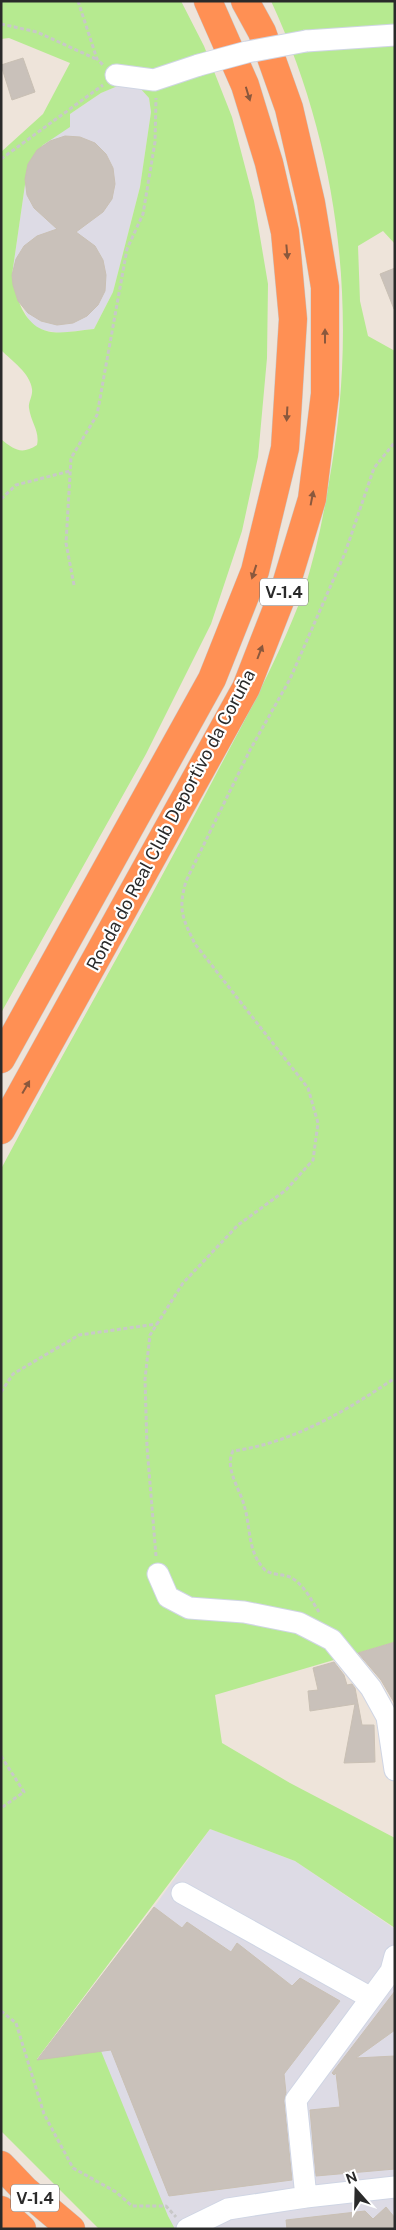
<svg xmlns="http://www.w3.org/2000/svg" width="396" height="2230" viewBox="0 0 396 2230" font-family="'Public Sans',sans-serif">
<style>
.industrial{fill:#dddbe5}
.green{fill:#b6ea90;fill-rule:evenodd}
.building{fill:#c9c1ba;stroke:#c9c0b4}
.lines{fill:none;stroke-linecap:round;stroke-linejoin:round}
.minor-casing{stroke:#cfd5e4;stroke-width:23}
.highway-casing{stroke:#c8c8c8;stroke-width:29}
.path{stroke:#c8c8c8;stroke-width:3;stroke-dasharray:4 2.5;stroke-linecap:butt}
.minor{stroke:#fff;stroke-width:21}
.highway{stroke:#ff9054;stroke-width:28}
.minor-bridge-casing{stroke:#cfd5e4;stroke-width:23;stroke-linecap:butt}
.minor-bridge{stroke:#fff;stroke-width:21}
.oneway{fill:#8a583d}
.labels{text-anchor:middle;stroke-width:4.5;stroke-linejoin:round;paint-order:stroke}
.shield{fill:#fff;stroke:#6a6a6a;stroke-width:1}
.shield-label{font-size:16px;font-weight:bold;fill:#2a2a2a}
.street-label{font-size:18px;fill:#2a2a2a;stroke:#fff}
</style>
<rect width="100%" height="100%" fill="#eee4da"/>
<path class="industrial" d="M 125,83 L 139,87 L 149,98 L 151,112 L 140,187 L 113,292 L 94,329 L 59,333 L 38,329 L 29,321 L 13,285 L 12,275 L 28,164 L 37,150 L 70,114 L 101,93 Z
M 210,1829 L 295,1861 L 395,1929 L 395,2229 L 175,2229 L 168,2217 L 37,2060 L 154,1907 Z"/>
<path class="green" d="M 1,1 L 181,1 L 204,46 L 232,117 L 254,201 L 268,284 L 267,358 L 258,457 L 242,531 L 211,624 L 146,754 L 1,1013 L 1,439 C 14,450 22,455 37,445 C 40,431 31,423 29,408 C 28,402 33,396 32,389 C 30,373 12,361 1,350 L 1,152 L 43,114 L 70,63 L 9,38 L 1,39 ZM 125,83 L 139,87 L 149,98 L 151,112 L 140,187 L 113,292 L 94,329 C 63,332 39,341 22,309 C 17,298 13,287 12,275 L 28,164 L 43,145 L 70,127 L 70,114 L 101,93 Z
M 271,1 L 395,1 L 395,244 L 383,231 L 358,246 L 360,301 L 368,336 L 395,351 L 395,1642 L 215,1695 L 222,1743 L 290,1783 L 395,1838 L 395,1928 L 295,1861 L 210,1829 L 37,2059 L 101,2051 L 168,2216 L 175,2229 L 99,2229 L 1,2131 L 1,1169 C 70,1039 145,911 213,780 C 245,719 279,658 303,593 C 315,557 323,519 329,482 C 359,319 341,152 271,1 Z"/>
<path class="building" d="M 23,58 L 35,92 L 12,100 L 1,65 Z
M 65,136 L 80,137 L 95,143 L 106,154 L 113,168 L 115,184 L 112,199 L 103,212 L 76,232 L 95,246 L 103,260 L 106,275 L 105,291 L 98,305 L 87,316 L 73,323 L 57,325 L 41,321 L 28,313 L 18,301 L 13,285 L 12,275 L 16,259 L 24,246 L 37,236 L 57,229 L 34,208 L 27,195 L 25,179 L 28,164 L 37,150 L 50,141 Z
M 395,268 L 395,308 L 394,309 L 380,274 Z
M 395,1642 L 395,1704 L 381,1680 L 358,1653 Z
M 334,1662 L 344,1675 L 347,1685 L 352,1684 L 355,1688 L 362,1725 L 374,1725 L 375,1762 L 344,1763 L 355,1704 L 310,1711 L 308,1691 L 318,1690 L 313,1668 Z
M 154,1907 L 182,1928 L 187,1922 L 231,1952 L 237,1943 L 292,1986 L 300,1978 L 340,2001 L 284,2074 L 286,2093 L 284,2101 L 292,2180 L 169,2196 L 111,2050 L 37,2060 Z
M 395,1991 L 395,2030 L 356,2058 L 395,2056 L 395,2169 L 316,2176 L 310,2110 L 340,2107 L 336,2073 L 334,2075 L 332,2073 Z
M 386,2207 L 395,2218 L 395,2229 L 287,2229 L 286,2220 L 365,2211 L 373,2219 Z"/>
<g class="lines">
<defs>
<path id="minor" d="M 306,41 L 395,35
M 116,75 L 154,80 L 199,65
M 158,1574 L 168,1597 L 189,1608 L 244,1612 L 299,1623 L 332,1640 L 371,1688 L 387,1717 L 395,1770
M 182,1893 L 371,1998
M 306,2197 L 296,2100 L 391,1971 L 395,1956
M 187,2229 L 228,2209 L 306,2197 L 395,2187"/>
<path id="highway" d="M 1,1059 L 212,679 L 255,571 L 285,448 L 293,319 L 285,232 L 269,163 L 245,85 L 208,1
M 1,1130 L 246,688 L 285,588 L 312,499 L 325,394 L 325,287 L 311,203 L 289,108 L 262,32 L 245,1
M 1,2165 L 25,2190 L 71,2229
M 1,2210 L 22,2229"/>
</defs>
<use href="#minor" class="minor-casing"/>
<use href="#highway" class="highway-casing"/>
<path class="path" d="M 78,1 L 97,59 L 103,65
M 1,24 L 37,32 L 96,59
M 1,159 L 103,85
M 1,499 L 16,485 L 70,471
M 74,585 L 66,543 L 71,458 L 97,415 L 127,249 L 143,214 L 155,142 L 156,98
M 1,1392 L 13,1374 L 79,1335 L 157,1324
M 156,1556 L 147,1447 L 145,1379 L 150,1335 L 183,1283 L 238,1225 L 286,1190 L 313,1160 L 318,1123 L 308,1088 L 195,944 C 182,917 178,910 186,881 L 250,750 L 290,679 L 345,553 L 374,468 L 395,442
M 319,1612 C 312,1601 303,1583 290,1577 C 282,1574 271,1575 265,1570 C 247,1552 251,1527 244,1505 C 240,1489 224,1468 233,1451 C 292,1443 346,1411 395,1378
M 1,1756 L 24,1792 L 1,1808
M 1,2011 L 16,2023 L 44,2114 L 73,2168 L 116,2192 L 132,2206 L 166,2206 L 176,2217"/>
<use href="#minor" class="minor"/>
<use href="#highway" class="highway"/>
<defs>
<path id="minor-bridge" d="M 199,65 L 247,52 L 306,41"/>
</defs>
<use href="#minor-bridge" class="minor-bridge-casing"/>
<use href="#minor-bridge" class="minor-bridge"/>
</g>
<defs><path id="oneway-solid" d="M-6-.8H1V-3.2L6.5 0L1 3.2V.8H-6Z" transform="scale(1.25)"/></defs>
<g class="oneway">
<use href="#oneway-solid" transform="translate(248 94) rotate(73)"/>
<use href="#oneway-solid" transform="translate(287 252) rotate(85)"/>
<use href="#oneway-solid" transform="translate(325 336) rotate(-90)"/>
<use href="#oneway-solid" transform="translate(287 414) rotate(93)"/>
<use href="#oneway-solid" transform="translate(312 498) rotate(-79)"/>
<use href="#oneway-solid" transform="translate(254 572) rotate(108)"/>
<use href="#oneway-solid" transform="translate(260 652) rotate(-69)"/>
<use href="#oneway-solid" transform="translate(26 1087) rotate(-60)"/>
</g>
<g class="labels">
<g class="shield">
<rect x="260" y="578.5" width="48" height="27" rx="4"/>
<rect x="11" y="2184.5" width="48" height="27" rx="4"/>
</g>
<g class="shield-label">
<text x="284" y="598">V-1.4</text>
<text x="35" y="2204">V-1.4</text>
</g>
<g class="street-label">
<text transform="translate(171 820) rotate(-62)" y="6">Ronda do Real Club Deportivo da Coruña</text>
</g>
</g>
<rect width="396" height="2230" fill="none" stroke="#2a2a2a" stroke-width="5"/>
<g transform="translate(356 2190) rotate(340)" stroke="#ffffff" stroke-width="4" paint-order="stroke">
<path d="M0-4L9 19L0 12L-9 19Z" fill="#2a2a2a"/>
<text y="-8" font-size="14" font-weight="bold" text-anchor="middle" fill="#2a2a2a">N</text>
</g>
</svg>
